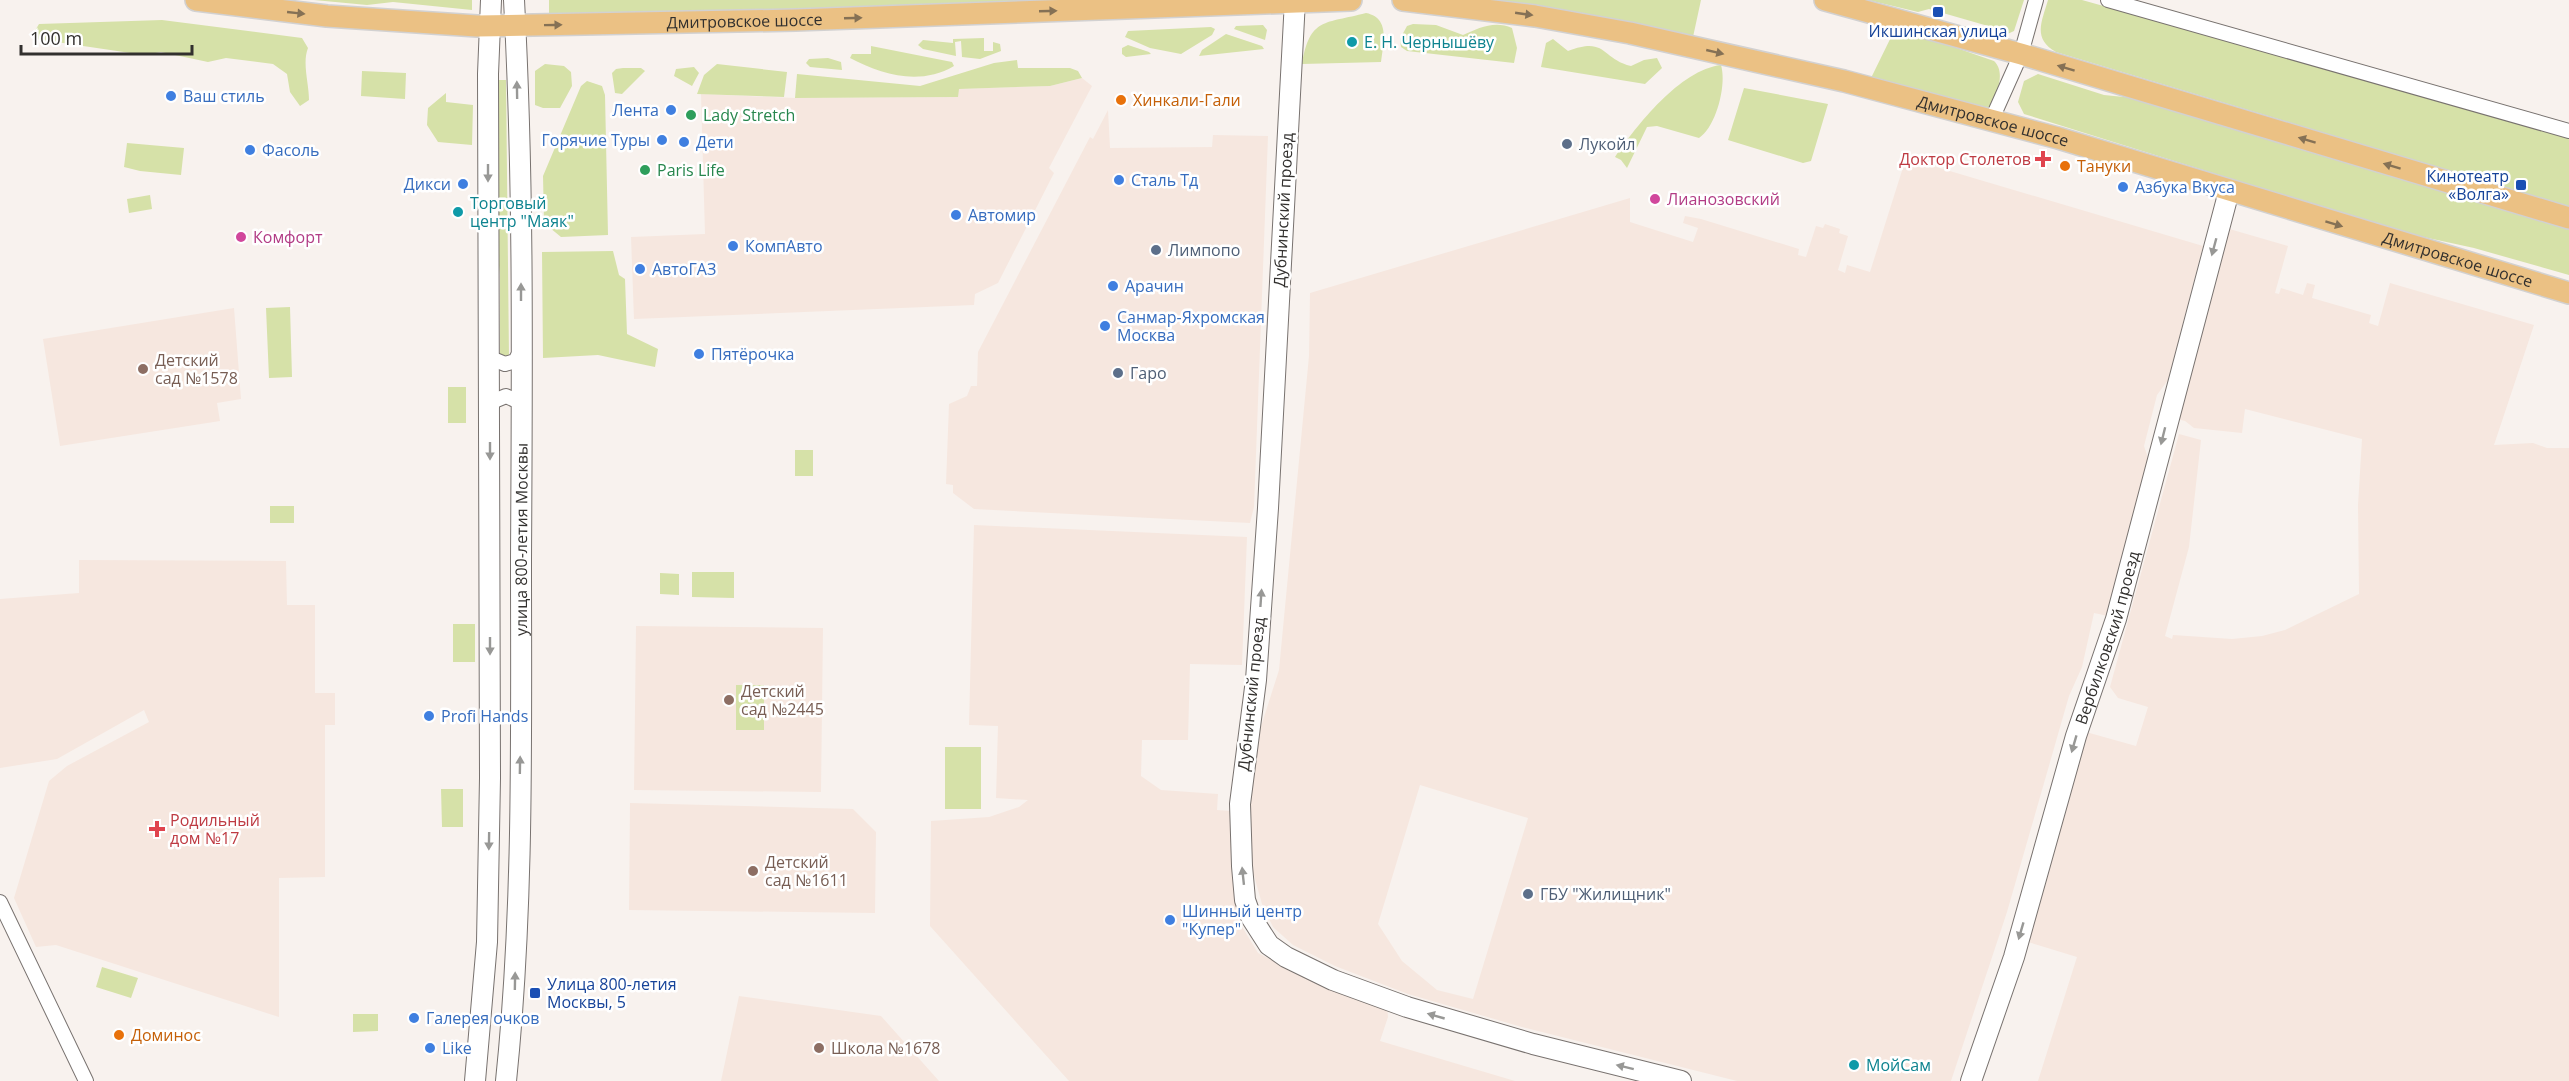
<svg xmlns="http://www.w3.org/2000/svg" width="2569" height="1081" viewBox="0 0 2569 1081" font-family="'Open Sans',sans-serif">
<style>
.built{fill:#f6e7df;fill-rule:evenodd}
.green{fill:#d6e1a8}
.lines{fill:none;stroke-linecap:round;stroke-linejoin:round}
.street-casing{stroke:#78726f;stroke-width:16}
.secondary-casing{stroke:#78726f;stroke-width:22}
.primary-casing{stroke:#d2d1d1;stroke-width:24}
.street{stroke:#fff;stroke-width:14}
.secondary{stroke:#fff;stroke-width:20}
.primary{stroke:#ebc184;stroke-width:21}
.oneway{fill:#857155}
.oneway2{fill:#989896}
.transit-dot{fill:#1a4fb4;stroke:#fff;stroke-width:2}
.culture-dot{fill:#0f9aa8;stroke:#fff;stroke-width:2}
.shop-dot{fill:#3f7fe0;stroke:#fff;stroke-width:2}
.food-dot{fill:#e8710a;stroke:#fff;stroke-width:2}
.leisure-dot{fill:#2e9e5b;stroke:#fff;stroke-width:2}
.service-dot{fill:#5c6f8a;stroke:#fff;stroke-width:2}
.health-dot{fill:#e0444e;stroke:#fff;stroke-width:2}
.hotel-dot{fill:#d1479c;stroke:#fff;stroke-width:2}
.education-dot{fill:#8d6e63;stroke:#fff;stroke-width:2}
.labels{text-anchor:middle;stroke-width:5;stroke-linejoin:round;paint-order:stroke}
.street-label{font-size:16px;fill:#32302e;stroke:#fff}
.transit-label{font-size:16px;fill:#164399;stroke:#fff}
.culture-label{font-size:16px;fill:#0d838f;stroke:#fff;text-anchor:start}
.shop-label{font-size:16px;fill:#366cbe;stroke:#fff;text-anchor:start}
.food-label{font-size:16px;fill:#c56008;stroke:#fff;text-anchor:start}
.leisure-label{font-size:16px;fill:#27864d;stroke:#fff;text-anchor:start}
.service-label{font-size:16px;fill:#4e5e75;stroke:#fff;text-anchor:start}
.health-label{font-size:16px;fill:#be3a42;stroke:#fff;text-anchor:end}
.hotel-label{font-size:16px;fill:#b23c85;stroke:#fff;text-anchor:start}
.education-label{font-size:16px;fill:#785e54;stroke:#fff;text-anchor:start}
</style>
<rect width="100%" height="100%" fill="#f8f2ee"/>
<path class="built" d="M 1082,78 L 1092,86 L 1049,168 L 1054,173 L 998,283 L 975,294 L 974,305 L 634,319 L 631,237 L 705,234 L 701,94 L 795,98 L 958,97 L 958,89 L 1050,86 Z
M 1108,110 L 1110,148 L 1212,147 L 1213,135 L 1268,136 L 1254,507 L 1250,523 L 974,509 L 953,493 L 953,485 L 946,484 L 949,404 L 967,396 L 971,386 L 977,386 L 978,352 L 1090,137 L 1093,139 Z
M 1906,158 L 2203,246 L 2168,380 L 2157,395 L 2144,446 L 2148,458 L 2108,616 L 2094,613 L 2082,667 L 2069,696 L 2007,912 L 1951,1081 L 1737,1081 L 1522,1027 L 1408,994 L 1335,966 L 1293,945 L 1273,927 L 1262,904 L 1250,861 L 1249,790 L 1257,739 L 1279,670 L 1309,356 L 1310,293 L 1630,198 L 1630,222 L 1693,242 L 1698,228 L 1683,223 L 1685,216 L 1701,219 L 1799,249 L 1798,255 L 1806,257 L 1816,226 L 1823,228 L 1825,224 L 1840,229 L 1839,233 L 1848,236 L 1838,270 L 1845,273 L 1847,265 L 1870,272 ZM 1420,785 L 1528,818 L 1473,999 L 1437,990 L 1402,961 L 1378,924 Z
M 2226,228 L 2288,246 L 2275,293 L 2279,294 L 2281,288 L 2303,295 L 2307,283 L 2315,285 L 2312,298 L 2371,315 L 2369,323 L 2378,326 L 2390,283 L 2534,325 L 2494,445 L 2533,443 L 2547,448 L 2569,448 L 2569,1081 L 2038,1081 L 2077,957 L 2028,942 L 2086,732 L 2136,746 L 2148,707 L 2118,698 L 2110,687 L 2179,434 L 2201,440 L 2189,547 L 2165,636 L 2172,639 L 2173,635 L 2232,639 L 2262,636 L 2285,630 L 2359,594 L 2358,505 L 2362,439 L 2245,409 L 2242,433 L 2194,428 L 2185,421 L 2173,418 Z
M 234,308 L 241,399 L 217,403 L 220,421 L 60,446 L 43,339 Z
M 974,525 L 1247,537 L 1242,665 L 1190,664 L 1188,740 L 1142,740 L 1141,776 L 1161,790 L 1218,794 L 1217,810 L 1231,811 L 1234,888 L 1238,920 L 1258,953 L 1323,985 L 1387,1006 L 1388,1017 L 1380,1041 L 1515,1081 L 1069,1081 L 930,926 L 931,821 L 989,817 L 1019,807 L 1028,800 L 996,798 L 998,726 L 969,725 Z
M 79,560 L 286,561 L 287,605 L 315,605 L 315,693 L 335,693 L 335,725 L 325,725 L 325,877 L 279,878 L 279,1017 L 56,945 L 36,947 L 14,898 L 49,781 L 67,766 L 149,722 L 144,710 L 57,759 L 0,768 L 0,599 L 79,593 Z
M 636,626 L 823,628 L 821,792 L 634,790 Z
M 630,803 L 853,809 L 876,832 L 875,913 L 629,910 Z
M 739,996 L 881,1016 L 939,1081 L 721,1081 Z"/>
<path class="green" d="M 314,0 L 472,0 L 472,10 L 393,2 L 367,5 Z
M 549,0 L 1060,0 L 549,17 Z
M 1498,0 L 1701,0 L 1693,37 Z
M 1868,0 L 2024,0 L 2014,31 L 2001,37 L 2002,30 L 1929,9 L 1918,12 Z
M 2048,0 L 2082,0 L 2569,136 L 2569,207 L 2056,52 C 2032,39 2042,21 2048,0 Z
M 1366,13 C 1391,18 1383,44 1381,62 L 1302,64 C 1310,17 1325,24 1366,13 Z
M 162,20 L 302,38 L 308,48 C 302,63 309,83 309,100 L 300,106 L 290,92 L 287,74 L 273,64 L 226,58 L 208,62 L 161,52 L 144,55 L 36,39 L 33,34 L 39,24 Z
M 1413,24 L 1436,25 L 1463,35 C 1478,28 1495,20 1512,28 L 1517,48 L 1514,63 L 1407,51 L 1401,47 L 1400,39 L 1407,26 Z
M 1263,25 L 1267,30 L 1265,40 L 1234,29 L 1236,26 Z
M 1211,27 L 1215,29 L 1212,35 L 1181,54 L 1150,48 L 1125,37 L 1128,31 Z
M 1896,27 L 1994,61 C 2006,72 1997,94 1990,107 L 1986,108 L 1871,78 Z
M 1226,34 L 1262,46 L 1264,49 L 1199,56 L 1202,50 Z
M 984,38 L 984,51 L 993,51 L 993,42 L 1000,44 L 1001,51 L 980,59 L 962,57 L 961,41 L 955,42 L 956,56 L 923,49 L 918,45 L 923,40 L 953,43 L 953,39 Z
M 1553,39 L 1568,51 C 1607,36 1601,59 1631,66 L 1644,60 L 1657,58 L 1662,68 L 1645,84 L 1541,67 L 1546,43 Z
M 1128,45 L 1149,52 L 1151,54 L 1126,57 L 1122,54 L 1122,48 Z
M 871,46 L 952,62 L 954,66 C 920,86 882,75 850,58 L 852,54 L 871,54 Z
M 828,58 L 841,62 L 842,70 L 810,67 L 806,63 L 809,59 Z
M 1017,60 L 1018,68 L 1070,68 L 1078,71 L 1082,78 L 1050,86 L 959,89 L 958,97 L 795,98 L 797,74 L 920,86 L 994,63 Z
M 545,64 L 564,66 L 571,72 L 572,86 L 560,108 L 543,108 L 535,105 L 535,71 Z
M 717,64 L 787,72 L 784,97 L 697,94 L 704,75 Z
M 1721,65 C 1727,85 1716,127 1699,138 L 1657,126 L 1647,127 L 1627,168 L 1621,160 L 1615,157 C 1637,125 1680,70 1721,65 Z
M 694,67 L 699,73 L 692,86 L 674,76 L 676,69 Z
M 623,68 L 641,68 L 645,71 L 622,94 L 615,93 L 612,73 L 616,69 Z
M 362,71 L 406,73 L 405,99 L 361,96 Z
M 2038,74 L 2104,95 L 2134,98 L 2569,228 L 2569,275 L 2474,248 L 2405,233 L 2024,114 L 2018,102 L 2024,81 Z
M 494,80 L 506,80 L 509,357 L 500,357 L 500,274 L 495,231 Z
M 587,81 L 602,86 L 605,95 L 608,235 L 561,237 L 544,223 L 543,176 L 581,86 Z
M 1744,88 L 1828,104 L 1811,161 L 1803,163 L 1728,140 Z
M 446,93 L 446,102 L 473,105 L 472,145 L 438,142 L 427,125 L 428,108 Z
M 127,143 L 184,148 L 181,175 L 140,171 L 124,167 Z
M 150,195 L 152,209 L 129,213 L 127,199 Z
M 613,251 L 619,275 L 625,279 L 627,334 L 658,349 L 655,367 L 598,355 L 543,358 L 542,252 Z
M 290,307 L 292,377 L 269,378 L 266,308 Z
M 448,387 L 466,387 L 466,423 L 448,423 Z
M 795,450 L 813,450 L 813,476 L 795,476 Z
M 270,506 L 294,506 L 294,523 L 270,523 Z
M 692,572 L 734,572 L 734,598 L 692,597 Z
M 660,573 L 679,574 L 679,595 L 660,594 Z
M 453,624 L 475,624 L 475,662 L 453,662 Z
M 736,685 L 764,685 L 764,730 L 736,730 Z
M 945,747 L 981,747 L 981,809 L 945,809 Z
M 441,789 L 463,789 L 463,827 L 442,827 Z
M 102,967 L 138,978 L 131,998 L 96,987 Z
M 353,1014 L 378,1014 L 378,1031 L 353,1032 Z"/>
<g class="lines">
<defs>
<path id="street" d="M 2108,0 L 2569,131
M 1992,119 L 2021,54 L 2036,0
M 489,351 L 493,359 L 505,364 L 515,361 L 521,350
M 490,410 L 494,401 L 506,396 L 517,401 L 521,408
M 0,902 L 86,1081"/>
<g id="secondary">
<path d="M 1295,0 L 1268,508 L 1256,680 L 1240,804 L 1242,866 L 1245,900 L 1251,917 L 1269,945 L 1286,957 L 1333,980 L 1407,1007 L 1533,1044 L 1681,1081"/>
<path d="M 475,1081 L 487,942 L 490,778 L 488,74 L 491,0"/>
<path id="s1" d="M 506,1081 C 524,908 521,733 521,560 C 522,373 524,186 514,0"/>
<path id="s2" d="M 1971,1081 L 2014,957 L 2076,736 L 2116,619 L 2229,191"/>
</g>
<g id="primary">
<path id="s3" d="M 196,0 L 327,16 L 477,26 L 796,20 L 1351,0"/>
<path id="s4" d="M 1403,0 L 1535,16 L 1630,33 L 1844,81 L 2058,138 L 2569,293"/>
<path d="M 1825,0 L 2021,54 L 2569,218"/>
</g>
</defs>
<use href="#street" class="street-casing"/>
<use href="#secondary" class="secondary-casing"/>
<use href="#primary" class="primary-casing"/>
<use href="#street" class="street"/>
<use href="#secondary" class="secondary"/>
<use href="#primary" class="primary"/>
</g>
<defs><path id="oneway-solid" d="M-6-.8H1V-3.2L6.5 0L1 3.2V.8H-6Z" transform="scale(1.5)"/></defs>
<g class="oneway">
<use href="#oneway-solid" transform="translate(1048 11) rotate(-2)"/>
<use href="#oneway-solid" transform="translate(296 13) rotate(6)"/>
<use href="#oneway-solid" transform="translate(1524 14) rotate(8)"/>
<use href="#oneway-solid" transform="translate(853 18) rotate(-2)"/>
<use href="#oneway-solid" transform="translate(553 25) rotate(-1)"/>
<use href="#oneway-solid" transform="translate(1715 52) rotate(13)"/>
<use href="#oneway-solid" transform="translate(2066 68) rotate(-163)"/>
<use href="#oneway-solid" transform="translate(2307 140) rotate(-163)"/>
<use href="#oneway-solid" transform="translate(2392 166) rotate(-163)"/>
<use href="#oneway-solid" transform="translate(2334 224) rotate(17)"/>
</g>
<g class="oneway2">
<use href="#oneway-solid" transform="translate(517 90) rotate(-91)"/>
<use href="#oneway-solid" transform="translate(488 173) rotate(90)"/>
<use href="#oneway-solid" transform="translate(2214 247) rotate(105)"/>
<use href="#oneway-solid" transform="translate(521 292) rotate(-90)"/>
<use href="#oneway-solid" transform="translate(2163 436) rotate(104)"/>
<use href="#oneway-solid" transform="translate(490 451) rotate(90)"/>
<use href="#oneway-solid" transform="translate(1261 598) rotate(-86)"/>
<use href="#oneway-solid" transform="translate(490 646) rotate(90)"/>
<use href="#oneway-solid" transform="translate(2074 744) rotate(106)"/>
<use href="#oneway-solid" transform="translate(520 765) rotate(-89)"/>
<use href="#oneway-solid" transform="translate(489 841) rotate(91)"/>
<use href="#oneway-solid" transform="translate(1243 876) rotate(-96)"/>
<use href="#oneway-solid" transform="translate(2021 931) rotate(106)"/>
<use href="#oneway-solid" transform="translate(515 981) rotate(-89)"/>
<use href="#oneway-solid" transform="translate(1436 1016) rotate(-164)"/>
<use href="#oneway-solid" transform="translate(1625 1067) rotate(-166)"/>
</g>
<g class="transit-dot">
<rect x="1932" y="6" width="12" height="12" rx="3"/>
<rect x="2515" y="179" width="12" height="12" rx="3"/>
<rect x="529" y="987" width="12" height="12" rx="3"/>
</g>
<g class="culture-dot">
<circle cx="1352" cy="42" r="6"/>
<circle cx="458" cy="212" r="6"/>
<circle cx="1854" cy="1065" r="6"/>
</g>
<g class="shop-dot">
<circle cx="171" cy="96" r="6"/>
<circle cx="671" cy="110" r="6"/>
<circle cx="662" cy="140" r="6"/>
<circle cx="684" cy="142" r="6"/>
<circle cx="250" cy="150" r="6"/>
<circle cx="1119" cy="180" r="6"/>
<circle cx="463" cy="184" r="6"/>
<circle cx="2123" cy="187" r="6"/>
<circle cx="956" cy="215" r="6"/>
<circle cx="733" cy="246" r="6"/>
<circle cx="640" cy="269" r="6"/>
<circle cx="1113" cy="286" r="6"/>
<circle cx="1105" cy="326" r="6"/>
<circle cx="699" cy="354" r="6"/>
<circle cx="429" cy="716" r="6"/>
<circle cx="1170" cy="920" r="6"/>
<circle cx="414" cy="1018" r="6"/>
<circle cx="430" cy="1048" r="6"/>
</g>
<g class="food-dot">
<circle cx="1121" cy="100" r="6"/>
<circle cx="2065" cy="166" r="6"/>
<circle cx="119" cy="1035" r="6"/>
</g>
<g class="leisure-dot">
<circle cx="691" cy="115" r="6"/>
<circle cx="645" cy="170" r="6"/>
</g>
<g class="service-dot">
<circle cx="1567" cy="144" r="6"/>
<circle cx="1156" cy="250" r="6"/>
<circle cx="1118" cy="373" r="6"/>
<circle cx="1528" cy="894" r="6"/>
</g>
<g class="health-dot">
<path d="M2040 150h6v6h6v6h-6v6h-6v-6h-6v-6h6z"/>
<path d="M154 820h6v6h6v6h-6v6h-6v-6h-6v-6h6z"/>
</g>
<g class="hotel-dot">
<circle cx="1655" cy="199" r="6"/>
<circle cx="241" cy="237" r="6"/>
</g>
<g class="education-dot">
<circle cx="143" cy="369" r="6"/>
<circle cx="729" cy="700" r="6"/>
<circle cx="753" cy="871" r="6"/>
<circle cx="819" cy="1048" r="6"/>
</g>
<g class="labels">
<g class="street-label">
<text dy="6" stroke="none"><textPath href="#s3" startOffset="550">Дмитровское шоссе</textPath></text>
<text dy="6" stroke="none"><textPath href="#s4" startOffset="603">Дмитровское шоссе</textPath></text>
<text transform="translate(1283 210) rotate(-87)" y="6">Дубнинский проезд</text>
<text dy="6" stroke="none"><textPath href="#s4" startOffset="1088">Дмитровское шоссе</textPath></text>
<text dy="6" stroke="none"><textPath href="#s1" startOffset="542">улица 800-летия Москвы</textPath></text>
<text dy="6" stroke="none"><textPath href="#s2" startOffset="464">Вербилковский проезд</textPath></text>
<text transform="translate(1251 694) rotate(-84)" y="6">Дубнинский проезд</text>
</g>
<g class="transit-label">
<text x="1938" y="37">Икшинская улица</text>
<text x="2509" y="182" text-anchor="end">Кинотеатр<tspan x="2509" dy="18">«Волга»</tspan></text>
<text x="547" y="990" text-anchor="start">Улица 800-летия<tspan x="547" dy="18">Москвы, 5</tspan></text>
</g>
<g class="culture-label">
<text x="1364" y="48">Е. Н. Чернышёву</text>
<text x="470" y="209">Торговый<tspan x="470" dy="18">центр "Маяк"</tspan></text>
<text x="1866" y="1071">МойСам</text>
</g>
<g class="shop-label">
<text x="183" y="102">Ваш стиль</text>
<text x="659" y="116" text-anchor="end">Лента</text>
<text x="650" y="146" text-anchor="end">Горячие Туры</text>
<text x="696" y="148">Дети</text>
<text x="262" y="156">Фасоль</text>
<text x="1131" y="186">Сталь Тд</text>
<text x="451" y="190" text-anchor="end">Дикси</text>
<text x="2135" y="193">Азбука Вкуса</text>
<text x="968" y="221">Автомир</text>
<text x="745" y="252">КомпАвто</text>
<text x="652" y="275">АвтоГАЗ</text>
<text x="1125" y="292">Арачин</text>
<text x="1117" y="323">Санмар-Яхромская<tspan x="1117" dy="18">Москва</tspan></text>
<text x="711" y="360">Пятёрочка</text>
<text x="441" y="722">Profi Hands</text>
<text x="1182" y="917">Шинный центр<tspan x="1182" dy="18">"Купер"</tspan></text>
<text x="426" y="1024">Галерея очков</text>
<text x="442" y="1054">Like</text>
</g>
<g class="food-label">
<text x="1133" y="106">Хинкали-Гали</text>
<text x="2077" y="172">Тануки</text>
<text x="131" y="1041">Доминос</text>
</g>
<g class="leisure-label">
<text x="703" y="121">Lady Stretch</text>
<text x="657" y="176">Paris Life</text>
</g>
<g class="service-label">
<text x="1579" y="150">Лукойл</text>
<text x="1168" y="256">Лимпопо</text>
<text x="1130" y="379">Гаро</text>
<text x="1540" y="900">ГБУ "Жилищник"</text>
</g>
<g class="health-label">
<text x="2031" y="165">Доктор Столетов</text>
<text x="170" y="826" text-anchor="start">Родильный<tspan x="170" dy="18">дом №17</tspan></text>
</g>
<g class="hotel-label">
<text x="1667" y="205">Лианозовский</text>
<text x="253" y="243">Комфорт</text>
</g>
<g class="education-label">
<text x="155" y="366">Детский<tspan x="155" dy="18">сад №1578</tspan></text>
<text x="741" y="697">Детский<tspan x="741" dy="18">сад №2445</tspan></text>
<text x="765" y="868">Детский<tspan x="765" dy="18">сад №1611</tspan></text>
<text x="831" y="1054">Школа №1678</text>
</g>
</g>
<path d="M21 45v9h171v-9" fill="none" stroke="#32302e" stroke-width="3"/>
<text x="30" y="45" font-size="18" fill="#32302e" stroke="#ffffff" stroke-width="4.5" paint-order="stroke">100 m</text>
</svg>
